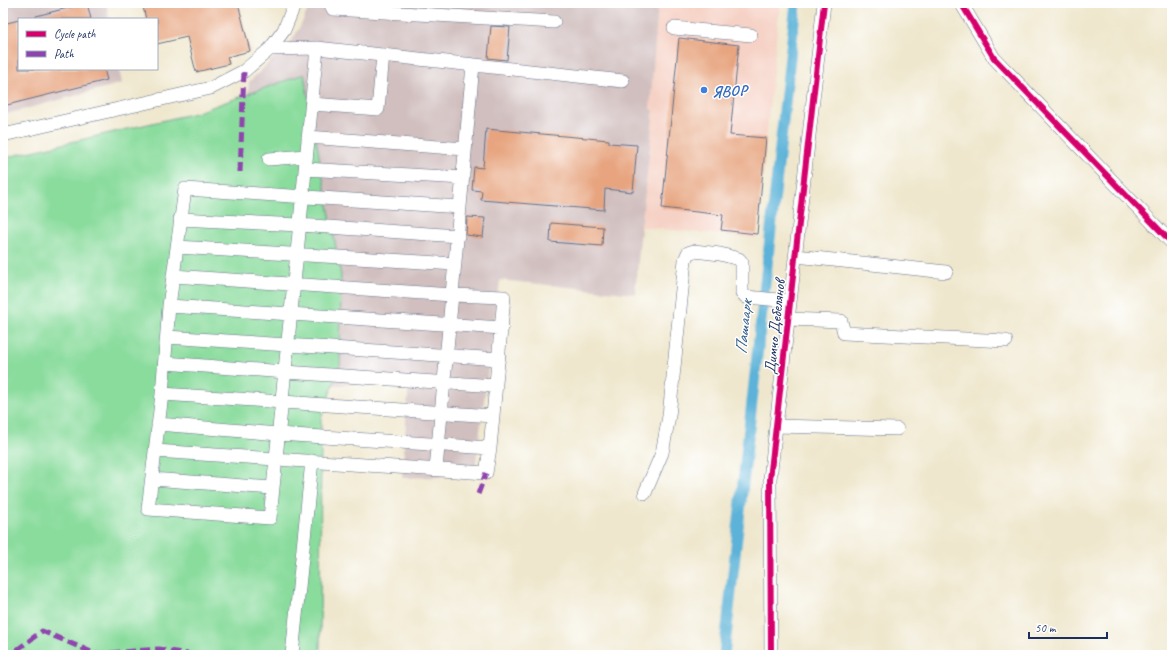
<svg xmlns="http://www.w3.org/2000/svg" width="1175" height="658" viewBox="0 0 1175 658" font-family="Caveat,sans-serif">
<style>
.built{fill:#f6d1c5}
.industrial{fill:#d1bfbf}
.green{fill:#8adc9d;stroke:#52867e}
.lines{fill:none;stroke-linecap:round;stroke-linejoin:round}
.canal{stroke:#5bb2d8;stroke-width:11}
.building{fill:#e7a47f}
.minor-casing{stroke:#656f85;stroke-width:14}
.minor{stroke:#fff;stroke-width:13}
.quiet{stroke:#8e44ad;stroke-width:5;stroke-dasharray:10 5;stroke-linecap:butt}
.cycleway-casing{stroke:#fff;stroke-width:8}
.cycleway{stroke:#d6006c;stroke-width:6}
.shop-dot{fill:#3f7fe0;stroke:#fff;stroke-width:1.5}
.labels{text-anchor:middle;stroke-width:3;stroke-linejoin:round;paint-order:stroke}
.shop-label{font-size:16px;font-weight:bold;fill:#366cbe;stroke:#fff;text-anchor:start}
.street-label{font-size:16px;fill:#1b2f5e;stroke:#fff}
.water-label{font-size:17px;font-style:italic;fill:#315d89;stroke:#fff}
</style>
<rect width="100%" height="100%" fill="#fff"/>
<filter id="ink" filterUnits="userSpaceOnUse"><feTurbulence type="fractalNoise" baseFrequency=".025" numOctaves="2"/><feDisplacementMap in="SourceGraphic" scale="8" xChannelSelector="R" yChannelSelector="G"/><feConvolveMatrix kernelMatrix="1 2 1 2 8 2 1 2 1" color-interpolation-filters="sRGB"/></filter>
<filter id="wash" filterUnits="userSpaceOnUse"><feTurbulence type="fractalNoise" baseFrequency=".012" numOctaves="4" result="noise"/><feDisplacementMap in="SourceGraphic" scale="16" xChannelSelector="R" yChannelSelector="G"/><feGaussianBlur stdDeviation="0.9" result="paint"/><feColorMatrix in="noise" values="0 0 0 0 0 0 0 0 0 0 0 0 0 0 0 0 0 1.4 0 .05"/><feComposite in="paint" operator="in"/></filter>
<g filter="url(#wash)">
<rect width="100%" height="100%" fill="#efe7cd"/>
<path class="built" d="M 658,3 L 780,3 L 756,238 L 641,227 L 654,110 L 650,109 Z"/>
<path class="industrial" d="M 3,3 L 106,3 L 109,19 L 19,19 L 19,69 L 119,69 L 122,83 L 3,115 Z
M 311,3 L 658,3 L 650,109 L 654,110 L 641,227 L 635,294 L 500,280 L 474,476 L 402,478 L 409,381 L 317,386 L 243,164 L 249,82 L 293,39 L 301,25 Z"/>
<path class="green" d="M 304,74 L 341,275 L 340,365 L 321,419 L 320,655 L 3,655 L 3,158 L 195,113 Z"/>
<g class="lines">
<path class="canal" d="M 724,655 L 796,3"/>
</g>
<g id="blocks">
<path class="building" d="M 87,3 L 91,19 L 36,19 L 36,16 Z
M 142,3 L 238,3 L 250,51 L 227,57 L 229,64 L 196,72 L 187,37 L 157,44 L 157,19 L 146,19 Z
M 19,20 L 19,69 L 104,69 L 107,80 L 3,106 L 3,24 Z
M 491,26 L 510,27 L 507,60 L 488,58 Z
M 679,38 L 739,45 L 730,135 L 766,138 L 757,234 L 721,230 L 723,215 L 662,208 Z
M 486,129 L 609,140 L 609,143 L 637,145 L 633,192 L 605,189 L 604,210 L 481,200 L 482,191 L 472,190 L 474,167 L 483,168 Z
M 467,217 L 485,218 L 483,237 L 466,235 Z
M 551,223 L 603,227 L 602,246 L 550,242 Z"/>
</g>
</g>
<g filter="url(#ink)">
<use href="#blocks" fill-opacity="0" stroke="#656f85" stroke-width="1"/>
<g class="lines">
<defs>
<path id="minor" d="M 330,3 L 333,9 L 554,22
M 961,3 L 994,58 L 1172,243
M 674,28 L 751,35
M 317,48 C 310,117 303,185 297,253 L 276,458 L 270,518 L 148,509 L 162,394 L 169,306 L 185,189 L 460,207
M 270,49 L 317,48 L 623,81
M 312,104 L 378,109 L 383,55
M 3,135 L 211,88 L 244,71 L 270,49 L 284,30 L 295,3
M 308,137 L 465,149
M 269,159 L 306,156
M 305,169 L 463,178
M 180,219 L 299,225 L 458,236
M 177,247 L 455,264
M 796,256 L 946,272
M 173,276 L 452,295 L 504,297 L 490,448
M 169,306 L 502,328
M 788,319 L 841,321 L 844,333 L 1006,341
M 167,337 L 499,359
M 165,363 L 285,372 L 496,386
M 162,394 L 493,416
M 776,426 L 897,429
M 155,451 L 486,473 L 490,448 L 278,434 L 158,424
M 436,469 L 473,65
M 152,479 L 272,488
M 645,493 L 662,453 L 669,416 L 685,260 L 688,253 L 694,251 L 720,254 L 739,259 L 742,263 L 742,293 L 746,297 L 790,301
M 292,655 L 312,461
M 771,655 L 770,479 L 824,3"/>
</defs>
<use href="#minor" class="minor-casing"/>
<use href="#minor" class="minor"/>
<path class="quiet" d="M 240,172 L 244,71
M 478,494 L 486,473
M 3,655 L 10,655 L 42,631 L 96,654 L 159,649 L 193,655"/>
<defs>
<path id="cycleway" d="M 961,3 L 994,58 L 1172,243
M 771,655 L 770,479 L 824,3"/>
</defs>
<use href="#cycleway" class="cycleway-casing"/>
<use href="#cycleway" class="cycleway"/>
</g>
</g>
<circle class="shop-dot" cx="704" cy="90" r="4"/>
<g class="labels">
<g class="shop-label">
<text x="712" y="96">ЯВОР</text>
</g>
<g class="street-label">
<text transform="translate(774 327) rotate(-84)" y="6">Димчо Дебелянов</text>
</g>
<g class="water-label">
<text transform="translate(743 327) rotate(-84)" y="6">Пашаарк</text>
</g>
</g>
<rect width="1175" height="658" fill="none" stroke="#fff" stroke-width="16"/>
<rect x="18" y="18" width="140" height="52" fill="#ffffff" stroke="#a4acbf"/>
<rect x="26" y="31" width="20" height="6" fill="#d6006c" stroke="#a4acbf"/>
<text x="54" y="38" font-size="12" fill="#1b2f5e">Cycle path</text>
<rect x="26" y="51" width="20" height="6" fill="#8e44ad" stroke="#a4acbf"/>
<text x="54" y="58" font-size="12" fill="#1b2f5e">Path</text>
<path d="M1029 632v6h78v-6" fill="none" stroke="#1b2f5e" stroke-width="2"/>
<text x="1035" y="632" font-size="12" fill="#1b2f5e" stroke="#ffffff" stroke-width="3" paint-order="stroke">50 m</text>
</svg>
